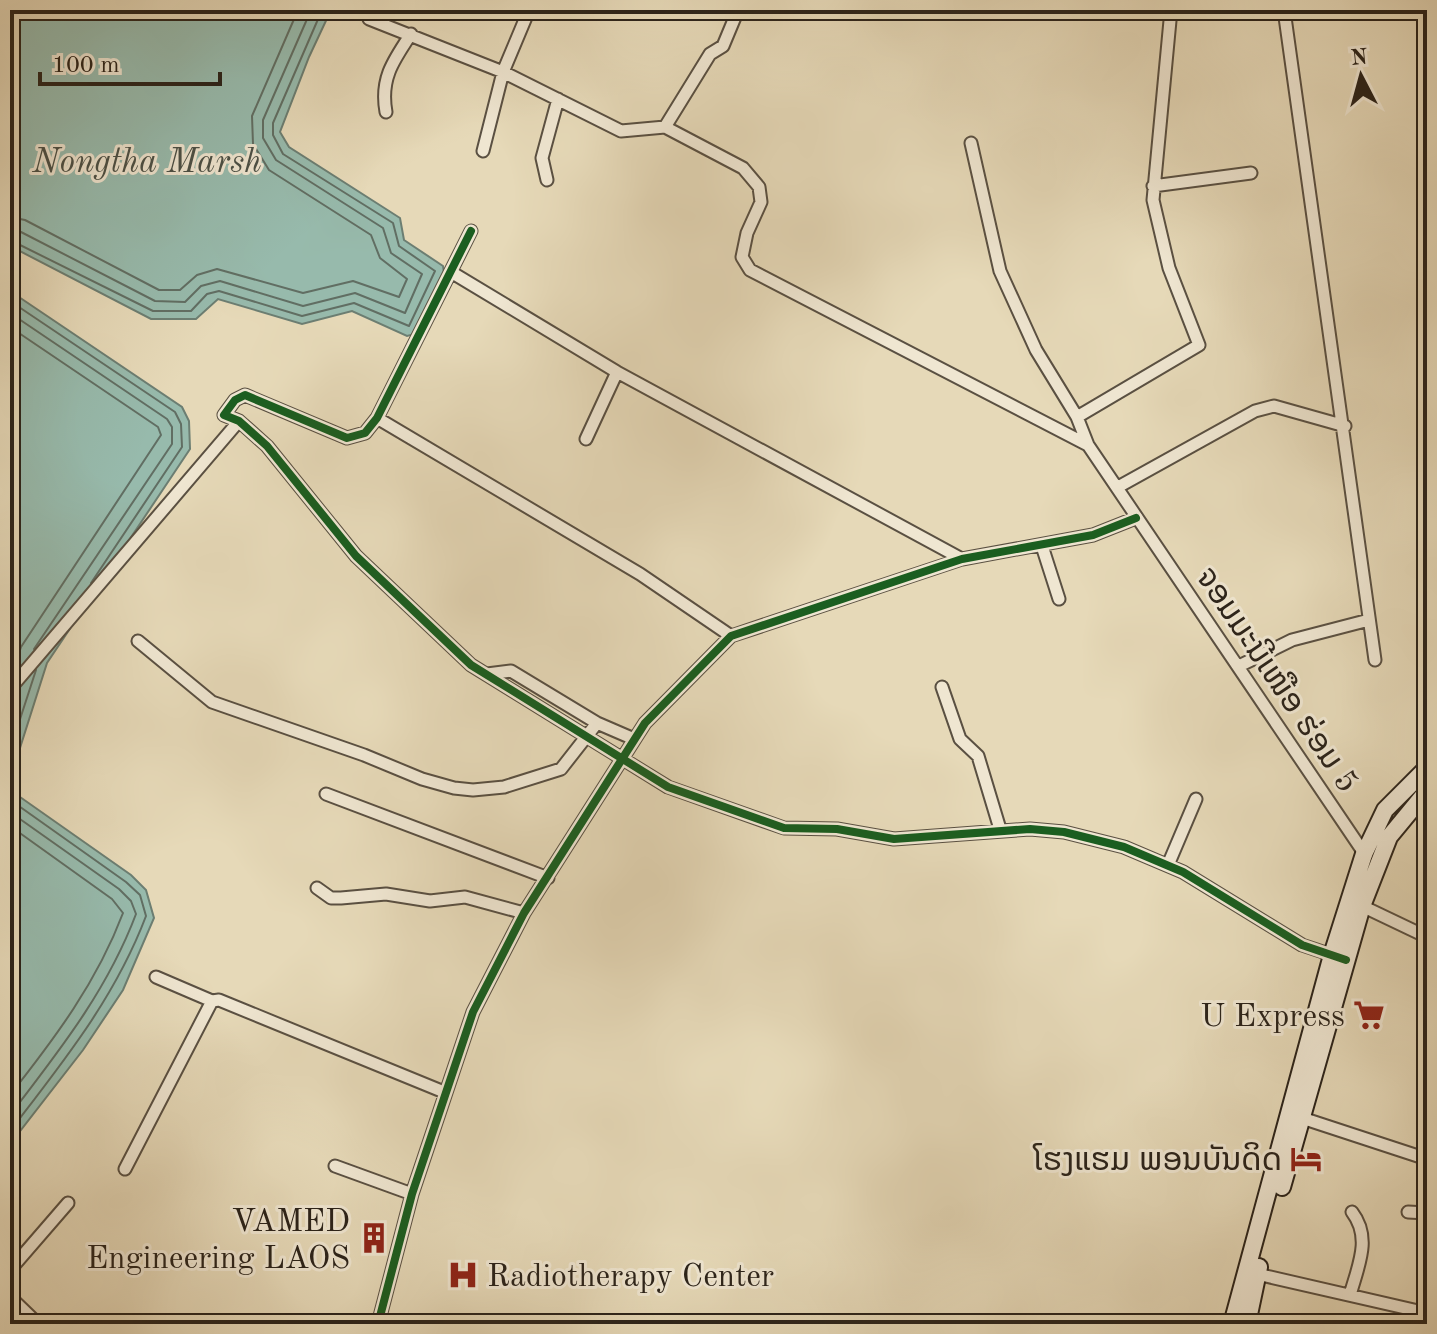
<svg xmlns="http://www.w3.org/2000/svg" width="1437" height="1334" viewBox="0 0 1437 1334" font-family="'Old Standard TT','Noto Sans Lao',serif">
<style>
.water{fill:#97baac;stroke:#6c7e72;stroke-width:2}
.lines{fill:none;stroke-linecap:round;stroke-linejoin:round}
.shore{stroke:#616e63;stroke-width:2}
.minor-casing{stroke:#5a5042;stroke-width:15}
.secondary-casing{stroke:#2b231a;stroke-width:20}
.minor{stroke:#efe6d1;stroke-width:11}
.secondary{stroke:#efe6d1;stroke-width:16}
.cycleway-casing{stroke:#efe6d1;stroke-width:13}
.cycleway{stroke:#1b5e20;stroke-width:8}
.labels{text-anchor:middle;stroke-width:6;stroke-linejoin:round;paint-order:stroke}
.street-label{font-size:32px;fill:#2b231a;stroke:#efe6d1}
.poi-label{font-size:32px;fill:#2b231a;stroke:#efe6d1;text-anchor:end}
.water-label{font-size:34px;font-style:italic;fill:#4b5046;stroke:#efe6d1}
</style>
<rect width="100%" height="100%" fill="#e6d9b8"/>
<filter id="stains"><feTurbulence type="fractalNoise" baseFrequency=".0025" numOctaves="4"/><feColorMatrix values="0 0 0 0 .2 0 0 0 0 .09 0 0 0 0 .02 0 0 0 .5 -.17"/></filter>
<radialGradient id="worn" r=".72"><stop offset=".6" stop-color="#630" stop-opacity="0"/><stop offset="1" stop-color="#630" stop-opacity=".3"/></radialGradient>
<path class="water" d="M 10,10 L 331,10 L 309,57 L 280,132 L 289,147 L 400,218 L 404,240 L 443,266 L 444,273 L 415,334 L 407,336 L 352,311 L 302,324 L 218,299 L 196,319 L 151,319 L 10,246 Z
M 10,291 L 182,407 L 189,421 L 190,449 L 47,663 L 13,770 L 20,797 L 131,875 L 146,890 L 154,918 L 123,990 L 83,1050 L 10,1144 Z"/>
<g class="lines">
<path class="shore" d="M 10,217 L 25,220 L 159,290 L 180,290 L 197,275 L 217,269 L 303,293 L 353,281 L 399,297 L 407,279 L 380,258 L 371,235 L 269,170 L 253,144 L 252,116 L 298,10
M 10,229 L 21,232 L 155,301 L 185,302 L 201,286 L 220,281 L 303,306 L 355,293 L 405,313 L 422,274 L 391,253 L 383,228 L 276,160 L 263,138 L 263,120 L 311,10
M 10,240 L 153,311 L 191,311 L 207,294 L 219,291 L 302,316 L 354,303 L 409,326 L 435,271 L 399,246 L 393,223 L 283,154 L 273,135 L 273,123 L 322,10
M 10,301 L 175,412 L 181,424 L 182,447 L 91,583
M 10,313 L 167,419 L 172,427 L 172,444 L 34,649
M 10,327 L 158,427 L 161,435 L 21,647 L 11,677
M 10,750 L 36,670
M 10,795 L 16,804 L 126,882 L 140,895 L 146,916 C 115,998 63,1062 10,1131
M 10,812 L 119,889 L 131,901 L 136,914 C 107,991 59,1051 10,1115
M 10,826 L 112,899 L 123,913 C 97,982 55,1038 10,1095"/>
<defs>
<path id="minor" d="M 1284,10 L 1375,660
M 369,19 L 503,72 L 621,131 L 665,127 L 743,168 L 759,187 L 761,202 L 747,233 L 742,257 L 750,270 L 1088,445
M 386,112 C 380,79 393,61 411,34
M 665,127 L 710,54 L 723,46 L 738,10
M 971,143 L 1000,271 L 1036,350 L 1077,417 L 1088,445 L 1366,856
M 483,151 L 503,72 L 529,10
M 547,180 L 542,158 L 558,99
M 1153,186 L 1251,173
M 471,231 L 377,418 L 365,433 L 347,438 L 245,395 L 235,400 L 224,415 L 239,421 L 267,446 L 356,556 L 471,665 L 668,787 L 784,828 L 837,829 L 894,839 L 1030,829 L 1064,832 L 1124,847 L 1183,872 L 1302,945 L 1338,957
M 451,272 L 617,372 L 962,559
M 1077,417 L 1199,345 L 1169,268 L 1153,200 L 1171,10
M 377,418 L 640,574 L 731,636
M 586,439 L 617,372
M 1118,487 L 1255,411 L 1274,406 L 1345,426
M 1042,546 L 1059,599
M 138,641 L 212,702 L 364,755 L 422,779 L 454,788 L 473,790 L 504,787 L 561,769 L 597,723
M 1239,666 L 1292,640 L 1369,620
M 487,674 L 511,671 L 597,723 L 634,739
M 942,687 L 960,739 L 978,756 L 1000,829
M 10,689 L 239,421
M 326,794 L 548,878
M 1168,865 L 1196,799
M 317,888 L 331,898 L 341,898 L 386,894 L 430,901 L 465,897 L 524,913
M 1362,906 L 1427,937
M 156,977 L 212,1001
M 1302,1118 L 1427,1159
M 335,1166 L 412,1194
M 125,1169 L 212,1001 L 219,1000 L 444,1092
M 1408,1212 L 1427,1213
M 10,1270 L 68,1203
M 1257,1274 L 1427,1313
M 1350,1295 C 1358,1266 1372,1238 1352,1212
M 10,1297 L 38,1324
M 254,1322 L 255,1324
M 378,1324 L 412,1194 L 473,1012 L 524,913 L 645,723 L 731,636 L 962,559 L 1093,535 L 1136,518"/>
<path id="secondary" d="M 1282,1187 L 1362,906 L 1389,837 L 1427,791
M 1232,1324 L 1332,955 L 1364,854 L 1385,810 L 1427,768
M 1247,1324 L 1259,1267"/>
</defs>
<use href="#minor" class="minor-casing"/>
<use href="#secondary" class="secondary-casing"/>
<use href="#minor" class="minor"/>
<use href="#secondary" class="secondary"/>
<defs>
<path id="cycleway" d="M 471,231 L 377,418 L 365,433 L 347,438 L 245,395 L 235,400 L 224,415 L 239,421 L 267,446 L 356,556 L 471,665 L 668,787 L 784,828 L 837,829 L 894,839 L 1030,829 L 1064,832 L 1124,847 L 1183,872 L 1302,945 L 1346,960
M 378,1324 L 412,1194 L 473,1012 L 524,913 L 645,723 L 731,636 L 962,559 L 1093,535 L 1136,518"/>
</defs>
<use href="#cycleway" class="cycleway-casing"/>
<use href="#cycleway" class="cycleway"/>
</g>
<defs>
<symbol id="supermarket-bare" viewBox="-9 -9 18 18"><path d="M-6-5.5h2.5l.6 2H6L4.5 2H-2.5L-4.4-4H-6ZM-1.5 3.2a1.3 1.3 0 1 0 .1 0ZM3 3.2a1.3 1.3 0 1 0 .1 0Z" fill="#8f2418" stroke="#efe6d1" stroke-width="2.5" paint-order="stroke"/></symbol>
<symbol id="hotel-bare" viewBox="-9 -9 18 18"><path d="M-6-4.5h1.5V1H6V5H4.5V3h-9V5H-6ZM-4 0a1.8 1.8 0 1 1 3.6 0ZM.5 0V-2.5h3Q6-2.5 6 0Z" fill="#8f2418" stroke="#efe6d1" stroke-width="2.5" paint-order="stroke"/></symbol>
<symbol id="building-bare" viewBox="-9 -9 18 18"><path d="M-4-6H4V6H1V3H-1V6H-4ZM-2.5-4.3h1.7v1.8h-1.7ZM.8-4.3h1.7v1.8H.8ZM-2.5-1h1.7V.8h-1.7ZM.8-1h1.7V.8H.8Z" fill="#8f2418" stroke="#efe6d1" stroke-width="2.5" paint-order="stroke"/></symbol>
<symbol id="hospital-bare" viewBox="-9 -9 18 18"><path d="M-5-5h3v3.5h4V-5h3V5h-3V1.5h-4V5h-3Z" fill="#8f2418" stroke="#efe6d1" stroke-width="2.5" paint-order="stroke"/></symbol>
</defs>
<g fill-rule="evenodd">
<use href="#supermarket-bare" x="1347" y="993" width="44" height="44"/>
<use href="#hotel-bare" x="1284" y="1137" width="44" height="44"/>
<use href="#building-bare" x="352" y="1216" width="44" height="44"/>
<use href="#hospital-bare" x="441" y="1253" width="44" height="44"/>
</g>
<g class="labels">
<g class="street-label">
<text transform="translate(1278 679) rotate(56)" y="11">ຈອມມະນີເໜືອ ຮ່ອມ 5</text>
</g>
<g class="poi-label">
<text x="1345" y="1026">U Express</text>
<text x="1282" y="1170">ໂຮງແຮມ ພອນບັນດິດ</text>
<text x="350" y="1231">VAMED<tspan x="350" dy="37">Engineering LAOS</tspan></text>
<text x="487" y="1286" text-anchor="start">Radiotherapy Center</text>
</g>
<g class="water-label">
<text x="147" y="172">Nongtha Marsh</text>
</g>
</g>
<rect width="1437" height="1334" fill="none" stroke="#e6d9b8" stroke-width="40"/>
<rect x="12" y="12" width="1413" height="1310" fill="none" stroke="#2b231a" stroke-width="4"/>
<rect x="20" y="20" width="1397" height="1294" fill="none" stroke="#2b231a" stroke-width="2"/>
<g transform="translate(1361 76) rotate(354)" stroke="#efe6d1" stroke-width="6" paint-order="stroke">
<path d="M0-6L14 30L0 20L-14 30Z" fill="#2b231a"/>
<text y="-12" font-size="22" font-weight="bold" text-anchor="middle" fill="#2b231a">N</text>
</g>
<path d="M40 72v12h180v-12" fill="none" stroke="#2b231a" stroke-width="4"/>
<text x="52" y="72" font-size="24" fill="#2b231a" stroke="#efe6d1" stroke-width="6" paint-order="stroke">100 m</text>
<rect width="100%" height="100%" filter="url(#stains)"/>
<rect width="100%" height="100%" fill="url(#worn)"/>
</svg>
